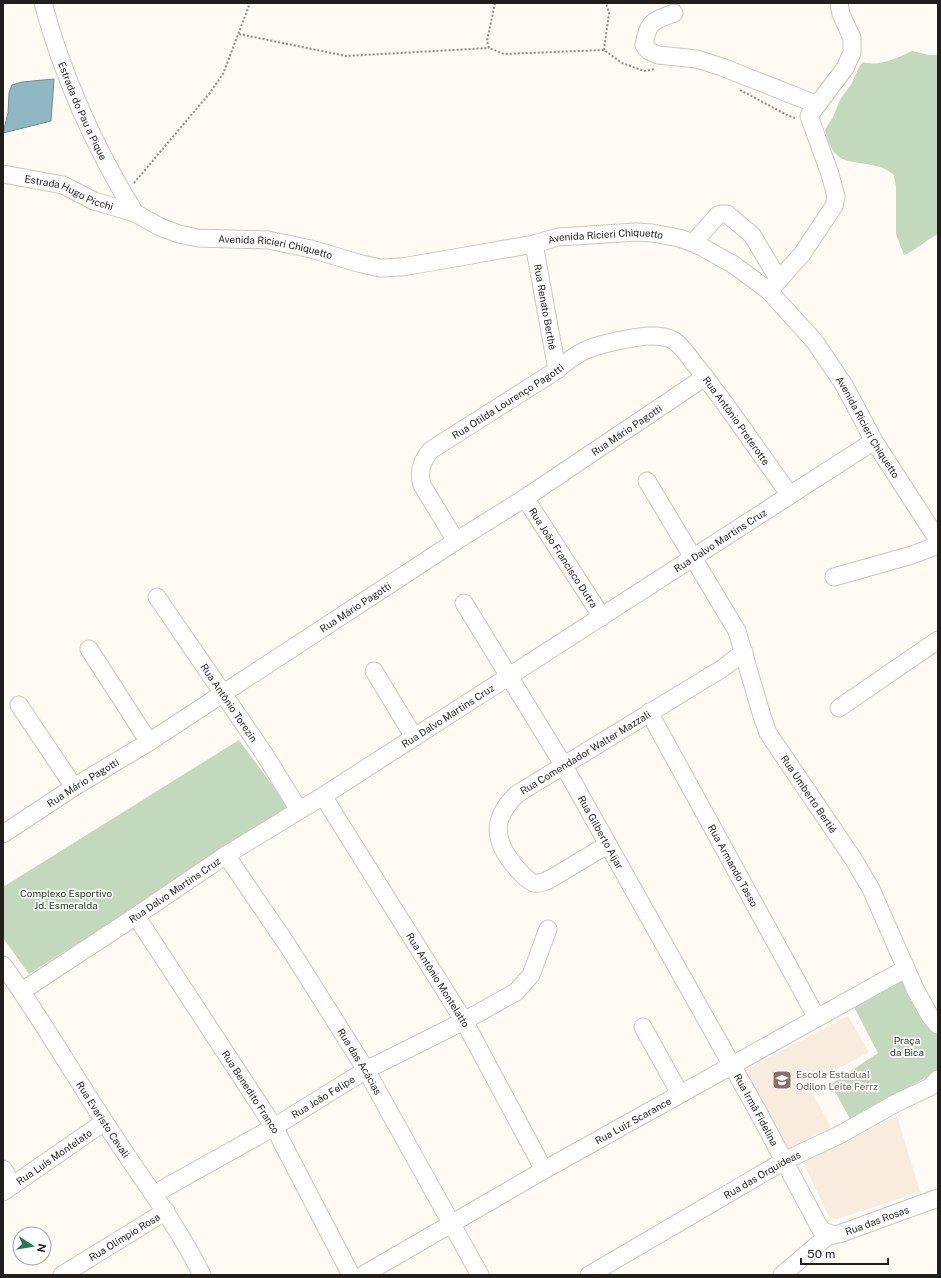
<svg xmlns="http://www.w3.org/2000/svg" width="941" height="1278" viewBox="0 0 941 1278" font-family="'Public Sans',sans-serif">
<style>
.built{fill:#f8ecdf}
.green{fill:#c2d9bd}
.water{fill:#90b8c2;stroke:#6f8a90}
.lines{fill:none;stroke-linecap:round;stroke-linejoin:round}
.minor-casing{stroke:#ccc6bf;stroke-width:19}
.path{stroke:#908c88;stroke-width:2;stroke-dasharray:2 2;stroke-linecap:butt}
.minor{stroke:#fff;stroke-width:17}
.labels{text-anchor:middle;stroke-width:3.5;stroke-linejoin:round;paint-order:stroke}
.street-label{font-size:10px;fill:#211f1c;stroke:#fff}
.park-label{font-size:10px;fill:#193810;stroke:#fff}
.education-label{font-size:10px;fill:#785e54;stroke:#fff;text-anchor:start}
</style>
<rect width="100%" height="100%" fill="#fffaf4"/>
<path class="built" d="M 848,1016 L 869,1052 L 808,1085 L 831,1127 L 793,1146 L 789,1147 L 785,1145 L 745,1075 L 753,1066 Z
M 897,1116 L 920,1192 L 837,1219 L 829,1217 L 803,1162 Z"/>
<path class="green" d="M 912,51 L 929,55 L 938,55 L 938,234 C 926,240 916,250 904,255 L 896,234 L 896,187 L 894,175 C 890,172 885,168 880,167 C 849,158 835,169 825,130 L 833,117 L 841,98 L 852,83 L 859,67 L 863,62 C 878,67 898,58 912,51 Z
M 239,740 L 290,809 L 29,974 L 3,938 L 3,887 Z
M 903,978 L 923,1017 L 938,1034 L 938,1071 L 850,1119 L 831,1084 L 878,1053 L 853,1005 Z"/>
<path class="water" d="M 54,79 L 51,121 L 3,133 L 8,113 L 9,93 L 12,85 L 22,82 Z"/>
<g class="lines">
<defs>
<g id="minor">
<path id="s1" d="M 43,3 C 63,77 95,148 135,213"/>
<path d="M 674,13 C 653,21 648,21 644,45 L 649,51 L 658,55 L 697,59 L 722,67 L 808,101"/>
<path id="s2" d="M 3,174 L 63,185 L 94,201 L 135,213 L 160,227 L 179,234 L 198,238 L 268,240 L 311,249 L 358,263 L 380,268 L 402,267 L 460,257 L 534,244 L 558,237 L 636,232 L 652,233 L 679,238 L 693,243 L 702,247 L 734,265 L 769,291 L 815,342 L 844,385 L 874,441 L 938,540"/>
<path d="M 693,243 L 718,215 L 722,214 L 727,214 L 752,235 L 779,280"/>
<path id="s3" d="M 534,244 L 557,370"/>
<path d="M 769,291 L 802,254 L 834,206 L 836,197 L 830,174 L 809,116 L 845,68 L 852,53 L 852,38 L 841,14 L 839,3"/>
<path id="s4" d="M 647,481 L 737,631 L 762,716 L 768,733 L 854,860 L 871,889 L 916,991 L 930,1016 L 938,1025"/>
<path id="s5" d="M 525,498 L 602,617"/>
<path id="s6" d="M 456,541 L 422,485 C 418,472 422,460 431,450 L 557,370 C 566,362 574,356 584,351 C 598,344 637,336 652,336 C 658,336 667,337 673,340 C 683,346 690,359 697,367 C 730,408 759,453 790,495"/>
<path d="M 834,577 L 912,555 L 938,545"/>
<path id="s7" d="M 157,597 L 263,752 L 299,810"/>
<path id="s8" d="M 464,603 L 564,766 L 757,1110 L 821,1230 L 834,1235 L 839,1234 L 938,1198"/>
<path d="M 89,649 L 149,742"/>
<path d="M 374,671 L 414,737"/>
<path d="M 19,705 L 74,787"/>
<path d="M 839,708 L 938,640"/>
<path id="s9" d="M 649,712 L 817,1018"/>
<path id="s10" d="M 323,796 L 464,1021 L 544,1170"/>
<path id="s11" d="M 3,834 L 74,787 L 149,742 L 456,541 L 525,498 L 705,377"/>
<path id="s12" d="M 607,845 L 552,878 C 546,881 541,884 534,883 C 528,881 524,876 520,872 C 507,858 495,841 499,822 C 502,810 509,802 517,794 L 723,668 L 744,652"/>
<path id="s13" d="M 226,855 L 288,946 L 366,1070 L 480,1275"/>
<path id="s14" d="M 136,916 L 274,1127 L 351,1275"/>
<path id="s15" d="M 3,965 C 39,1015 70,1069 104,1121 C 137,1173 175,1220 202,1275"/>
<path id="s16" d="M 22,991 L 136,916 L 226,855 L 323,796 L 874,441"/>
<path d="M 643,1027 L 680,1094"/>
<path d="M 3,1169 L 13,1185"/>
<path id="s17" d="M 3,1192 L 104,1122"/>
<path id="s18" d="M 154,1194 L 274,1127 L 366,1070 L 464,1021 L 516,992 L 531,975 L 548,929"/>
<path id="s19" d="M 62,1275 L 166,1211"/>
<path id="s20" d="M 363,1275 L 544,1170 L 905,969"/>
<path id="s21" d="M 589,1275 L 784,1161 L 841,1134 L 896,1103 L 930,1087 L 938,1079"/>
<path d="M 782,1275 L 830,1234"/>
</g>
</defs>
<use href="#minor" class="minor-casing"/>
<path class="path" d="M 495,3 L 487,41 L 489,48 L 504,54 L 604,50 L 622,63 L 644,71 L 655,69
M 239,34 L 346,56 L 489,48
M 604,50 L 609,13 L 606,3
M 740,90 L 789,116 L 795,118
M 134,183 L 209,94 L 223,74 L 250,3"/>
<use href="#minor" class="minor"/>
</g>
<defs>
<symbol id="school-square" viewBox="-11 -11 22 22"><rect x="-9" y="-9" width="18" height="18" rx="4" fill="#8d6e63" stroke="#fff"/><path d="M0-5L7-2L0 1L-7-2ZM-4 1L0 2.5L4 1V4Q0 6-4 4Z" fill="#fff"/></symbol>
</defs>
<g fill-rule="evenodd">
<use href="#school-square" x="771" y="1069" width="22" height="22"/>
</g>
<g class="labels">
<g class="street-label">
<text dy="4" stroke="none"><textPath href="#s1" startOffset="115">Estrada do Pau a Pique</textPath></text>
<text dy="4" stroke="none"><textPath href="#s2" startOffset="69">Estrada Hugo Picchi</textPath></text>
<text dy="4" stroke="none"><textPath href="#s2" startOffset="621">Avenida Ricieri Chiquetto</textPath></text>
<text dy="4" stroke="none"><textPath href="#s2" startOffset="285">Avenida Ricieri Chiquetto</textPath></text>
<text dy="4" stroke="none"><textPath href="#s3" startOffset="64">Rua Renato Berthê</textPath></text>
<text dy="4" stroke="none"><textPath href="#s6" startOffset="194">Rua Otilda Lourenço Pagotti</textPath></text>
<text dy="4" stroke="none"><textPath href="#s6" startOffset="480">Rua Antônio Preterotte</textPath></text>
<text dy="4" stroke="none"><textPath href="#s2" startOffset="969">Avenida Ricieri Chiquetto</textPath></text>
<text dy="4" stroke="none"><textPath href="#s11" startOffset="743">Rua Mário Pagotti</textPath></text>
<text dy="4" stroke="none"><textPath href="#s16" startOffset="831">Rua Dalvo Martins Cruz</textPath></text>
<text dy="4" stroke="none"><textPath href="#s5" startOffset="71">Rua João Francisco Dutra</textPath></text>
<text dy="4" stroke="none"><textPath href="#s11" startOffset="419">Rua Mário Pagotti</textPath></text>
<text dy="4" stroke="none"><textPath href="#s7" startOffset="128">Rua Antônio Torezin</textPath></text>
<text dy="4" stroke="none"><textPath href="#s16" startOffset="507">Rua Dalvo Martins Cruz</textPath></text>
<text dy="4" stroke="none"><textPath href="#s12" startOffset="271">Rua Comendador Walter Mazzali</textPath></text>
<text dy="4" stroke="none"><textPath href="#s11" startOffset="95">Rua Mário Pagotti</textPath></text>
<text dy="4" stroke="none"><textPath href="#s4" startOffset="355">Rua Umberto Bertié</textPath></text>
<text dy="4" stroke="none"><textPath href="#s8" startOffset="267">Rua Gilberto Aijar</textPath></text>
<text dy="4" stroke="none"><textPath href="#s9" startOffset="175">Rua Armando Tasso</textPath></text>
<text dy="4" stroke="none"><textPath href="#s16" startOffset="183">Rua Dalvo Martins Cruz</textPath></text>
<text dy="4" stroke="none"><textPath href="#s10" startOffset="217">Rua Antônio Montelatto</textPath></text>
<text dy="4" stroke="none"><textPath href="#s13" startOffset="246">Rua das Acácias</textPath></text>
<text dy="4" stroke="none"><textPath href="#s14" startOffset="210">Rua Benedito Franco</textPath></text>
<text dy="4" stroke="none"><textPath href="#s18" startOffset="195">Rua João Felipe</textPath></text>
<text dy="4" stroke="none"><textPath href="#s8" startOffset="585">Rua Irmã Fidelina</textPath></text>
<text dy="4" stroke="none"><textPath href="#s15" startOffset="184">Rua Evaristo Cavali</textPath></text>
<text dy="4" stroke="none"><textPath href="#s20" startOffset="311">Rua Luiz Scarance</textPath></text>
<text dy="4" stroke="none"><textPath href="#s17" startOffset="62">Rua Luís Montelato</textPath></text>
<text dy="4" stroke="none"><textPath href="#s21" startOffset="200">Rua das Orquídeas</textPath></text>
<text dy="4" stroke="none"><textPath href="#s8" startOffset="781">Rua das Rosas</textPath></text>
<text dy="4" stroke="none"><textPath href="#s19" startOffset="73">Rua Olímpio Rosa</textPath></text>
</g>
<g class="park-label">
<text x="66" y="897">Complexo Esportivo<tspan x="66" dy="12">Jd. Esmeralda</tspan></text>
<text x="907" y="1044">Praça<tspan x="907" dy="12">da Bica</tspan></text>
</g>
<g class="education-label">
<text x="796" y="1078">Escola Estadual<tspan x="796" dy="12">Odilon Leite Ferrz</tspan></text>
</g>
</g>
<rect width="941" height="1278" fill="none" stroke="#211f1c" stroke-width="8"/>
<g transform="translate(32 1246) rotate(102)"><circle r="19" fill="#ffffff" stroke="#a6a5a4"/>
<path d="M0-3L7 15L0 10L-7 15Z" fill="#237c51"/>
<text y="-6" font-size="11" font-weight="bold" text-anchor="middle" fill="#211f1c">N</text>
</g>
<path d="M801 1258v6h87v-6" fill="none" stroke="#211f1c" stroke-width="2"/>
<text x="807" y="1258" font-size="12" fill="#211f1c" stroke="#ffffff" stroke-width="3" paint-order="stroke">50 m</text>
</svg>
